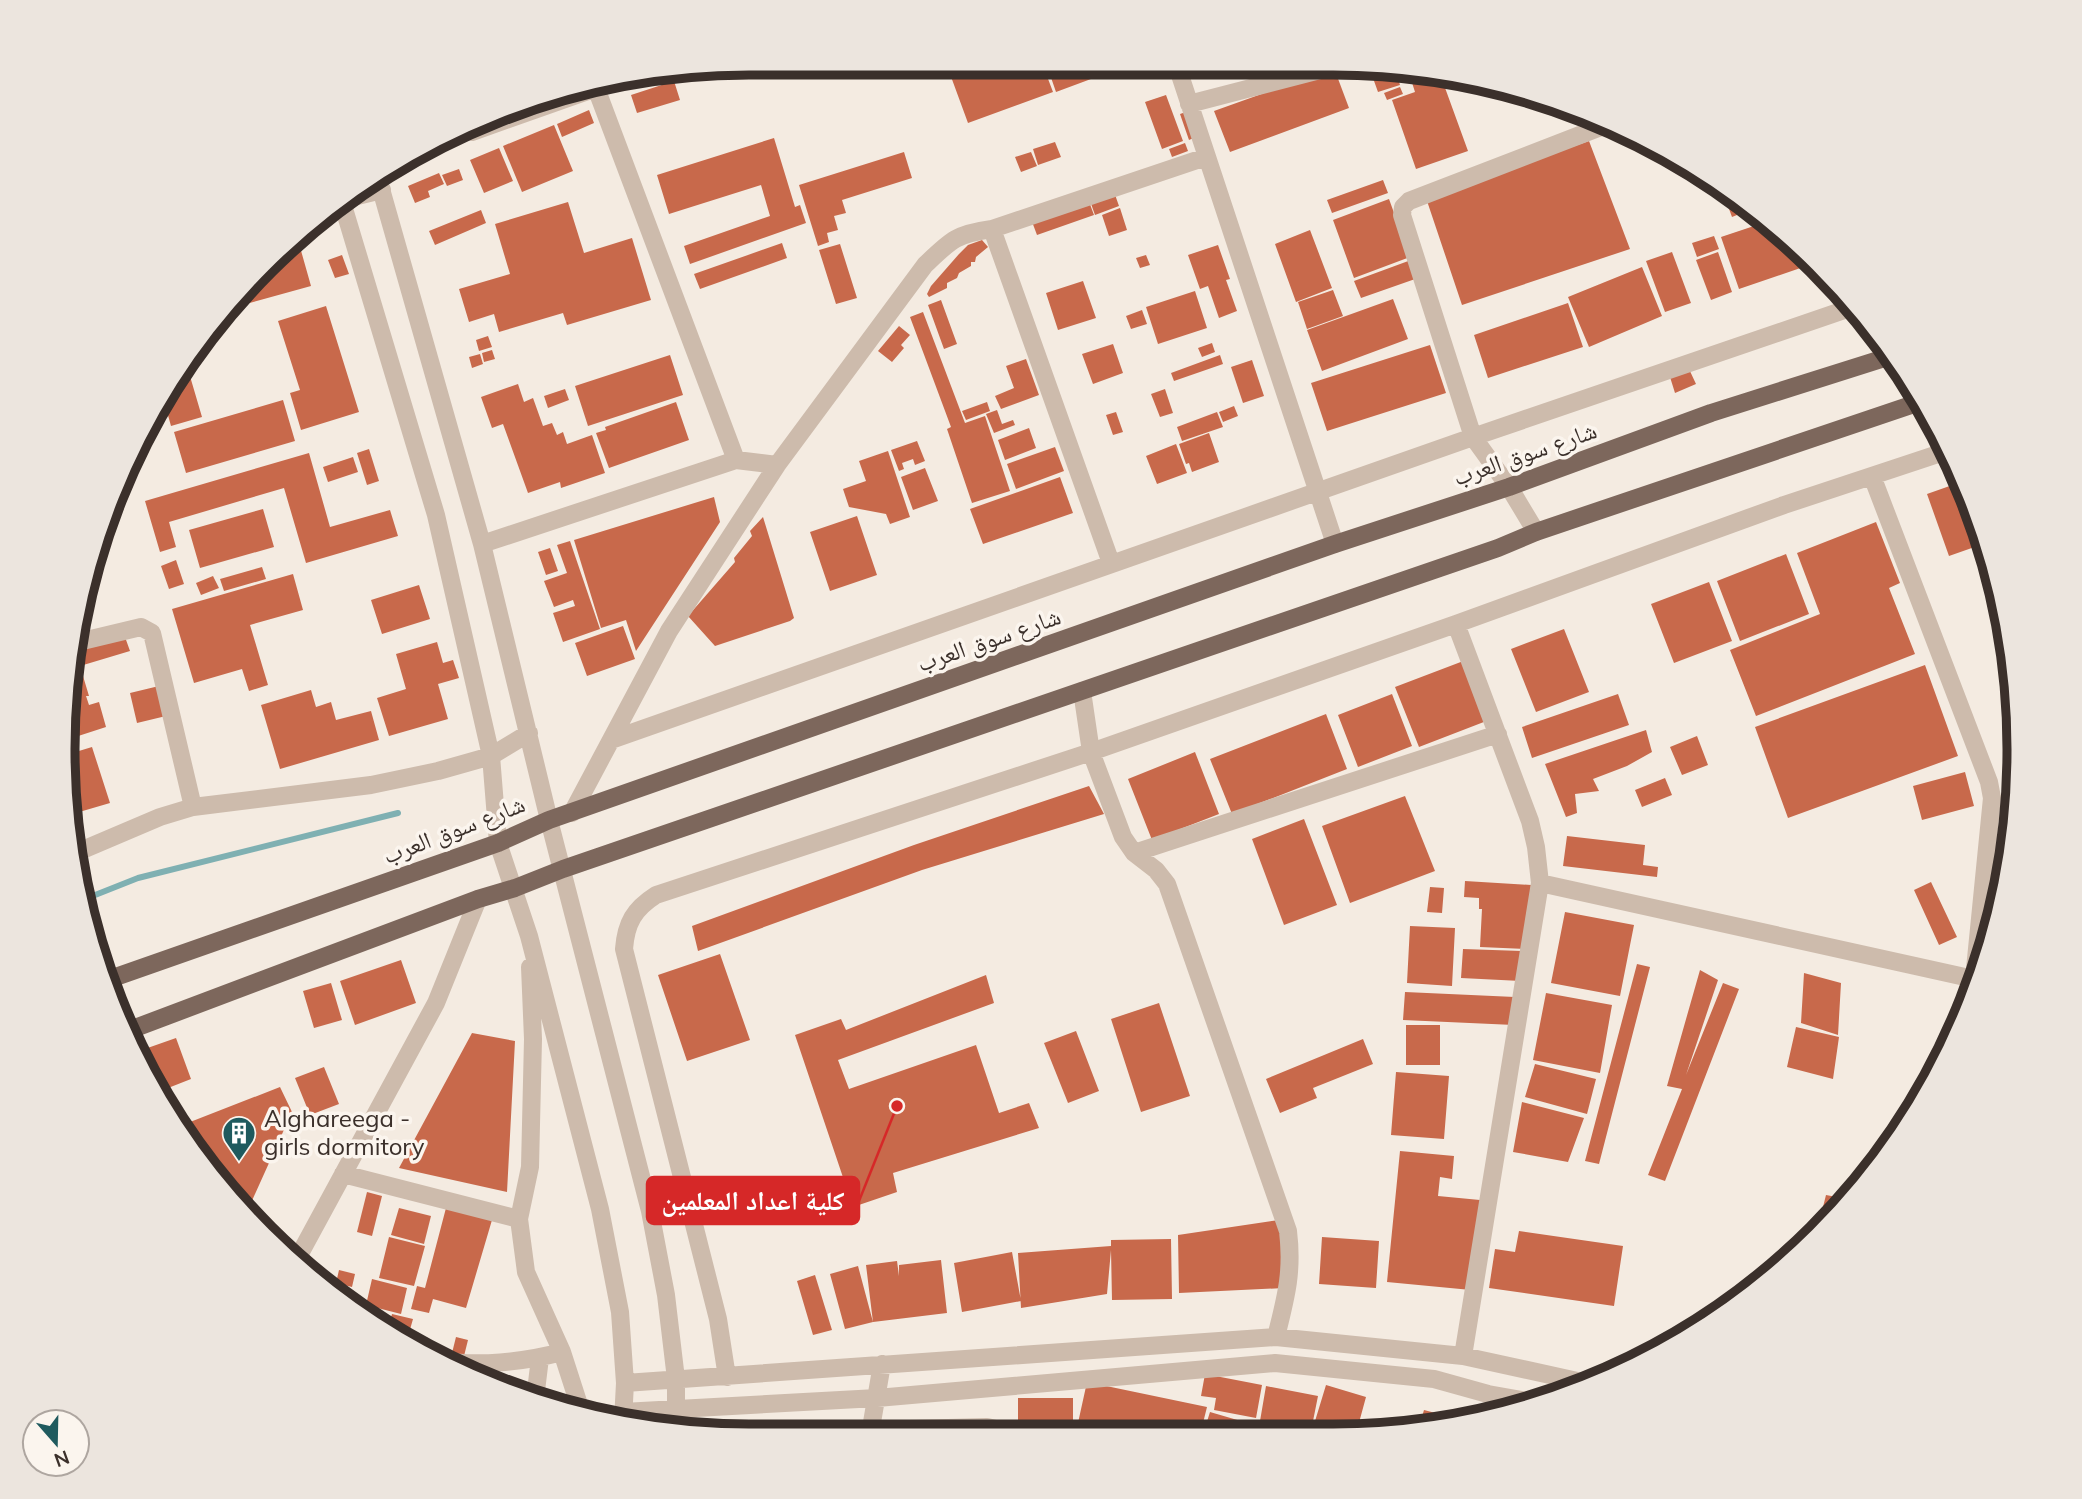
<svg xmlns="http://www.w3.org/2000/svg" width="2082" height="1499" viewBox="0 0 2082 1499" font-family="Mulish,'Noto Naskh Arabic',sans-serif">
<style>
.lines{fill:none;stroke-linecap:round;stroke-linejoin:round}
.stream{stroke:#7fb0b2;stroke-width:6}
.building{fill:#c8694b}
.minor{stroke:#cdbbac;stroke-width:18}
.major{stroke:#7d675c;stroke-width:18}
.labels{text-anchor:middle;stroke-width:7;stroke-linejoin:round;paint-order:stroke}
.street-label{font-size:24px;fill:#3b302b;stroke:#fbf5ee}
.poi-label{font-size:24px;fill:#3b302b;stroke:#fbf5ee;text-anchor:start}
.rim{fill:none;stroke:#3b302b;stroke-width:9}
.leader{fill:none;stroke:#d62828;stroke-width:2.5}
.callout-dot{fill:#d62828;stroke:#fbf5ee;stroke-width:2.5}
.callout{fill:#d62828;stroke:#d62828;stroke-width:2.5}
.callout-label{font-size:26px;text-anchor:middle;font-weight:bold;fill:#fff}
</style>
<rect width="100%" height="100%" fill="#f4ebe1"/>
<g class="lines">
<path class="stream" d="M 85,899 L 138,878 L 398,813"/>
</g>
<path class="building" d="M 763,63 L 794,63 L 794,64 L 766,72 Z
M 856,63 L 873,63 L 873,64 L 858,68 Z
M 946,63 L 1042,63 L 1053,92 L 968,123 Z
M 1046,63 L 1134,63 L 1056,92 Z
M 1252,63 L 1276,63 L 1276,64 L 1253,70 Z
M 1369,67 L 1395,69 L 1400,85 L 1378,92 Z
M 1334,68 L 1349,108 L 1230,152 L 1214,111 Z
M 1408,70 L 1440,74 L 1468,151 L 1416,169 L 1392,100 L 1415,92 Z
M 1447,74 L 1456,75 L 1461,87 L 1454,90 Z
M 674,81 L 680,100 L 637,113 L 631,95 Z
M 1400,87 L 1403,94 L 1387,100 L 1384,93 Z
M 1166,95 L 1183,141 L 1162,149 L 1145,102 Z
M 589,110 L 594,123 L 562,137 L 557,124 Z
M 1189,111 L 1198,136 L 1189,140 L 1180,114 Z
M 554,125 L 573,171 L 522,192 L 503,146 Z
M 774,138 L 795,207 L 800,205 L 806,223 L 690,264 L 684,246 L 770,216 L 761,185 L 669,214 L 657,175 Z
M 1589,141 L 1630,249 L 1462,305 L 1426,198 Z
M 1055,142 L 1061,157 L 1038,165 L 1033,149 Z
M 1185,143 L 1188,151 L 1172,157 L 1169,149 Z
M 499,148 L 513,181 L 484,193 L 470,160 Z
M 904,152 L 912,178 L 842,200 L 846,213 L 834,216 L 838,230 L 827,233 L 829,242 L 818,246 L 799,185 Z
M 1031,152 L 1037,166 L 1021,172 L 1015,157 Z
M 459,169 L 463,180 L 447,186 L 442,175 Z
M 439,173 L 444,184 L 428,191 L 430,197 L 415,203 L 408,186 Z
M 1383,180 L 1388,193 L 1332,213 L 1327,200 Z
M 1721,187 L 1752,209 L 1732,217 Z
M 1113,189 L 1119,206 L 1095,215 L 1089,198 Z
M 1088,199 L 1094,215 L 1037,235 L 1031,219 Z
M 1389,199 L 1410,257 L 1354,278 L 1333,220 Z
M 568,202 L 584,253 L 632,238 L 651,300 L 567,325 L 563,313 L 499,332 L 494,314 L 469,322 L 459,289 L 510,274 L 495,224 Z
M 1120,208 L 1127,230 L 1109,236 L 1102,215 Z
M 481,210 L 486,223 L 435,245 L 429,231 Z
M 1756,212 L 1785,233 L 1815,263 L 1739,289 L 1721,237 L 1760,224 Z
M 1310,230 L 1332,288 L 1296,302 L 1275,244 Z
M 1714,236 L 1719,249 L 1697,257 L 1692,243 Z
M 298,240 L 311,286 L 246,304 L 243,294 L 234,297 Z
M 982,240 L 988,247 L 976,257 L 975,262 L 971,262 L 971,266 L 959,273 L 957,278 L 947,283 L 947,288 L 929,297 L 927,294 L 931,286 L 959,254 L 968,245 Z
M 782,243 L 787,258 L 700,289 L 694,274 Z
M 840,244 L 857,298 L 836,304 L 819,250 Z
M 1218,245 L 1230,279 L 1226,280 L 1237,311 L 1219,318 L 1208,286 L 1200,289 L 1188,255 Z
M 1672,252 L 1691,303 L 1665,312 L 1646,261 Z
M 1718,252 L 1732,292 L 1711,300 L 1696,260 Z
M 342,255 L 349,274 L 335,278 L 328,260 Z
M 1146,255 L 1150,265 L 1140,268 L 1136,258 Z
M 1411,260 L 1418,278 L 1361,298 L 1354,281 Z
M 1642,267 L 1662,316 L 1589,347 L 1568,297 Z
M 1083,281 L 1096,318 L 1058,330 L 1046,293 Z
M 1333,290 L 1343,316 L 1307,329 L 1298,302 Z
M 1195,291 L 1207,328 L 1158,344 L 1146,307 Z
M 1393,299 L 1408,339 L 1322,371 L 1307,330 Z
M 941,300 L 957,344 L 944,349 L 928,305 Z
M 1568,303 L 1583,347 L 1488,378 L 1474,335 Z
M 326,306 L 359,412 L 301,430 L 290,393 L 300,390 L 278,321 Z
M 1142,310 L 1147,324 L 1131,329 L 1126,316 Z
M 923,312 L 965,423 L 985,416 L 1010,491 L 972,503 L 947,429 L 951,427 L 910,317 Z
M 899,326 L 910,335 L 901,345 L 904,348 L 892,362 L 878,351 Z
M 488,336 L 492,347 L 479,351 L 476,340 Z
M 1212,343 L 1215,352 L 1202,357 L 1198,348 Z
M 1113,344 L 1123,373 L 1093,384 L 1082,354 Z
M 1430,345 L 1446,393 L 1327,431 L 1311,383 Z
M 492,350 L 495,359 L 484,362 L 482,353 Z
M 480,354 L 483,364 L 472,368 L 469,357 Z
M 670,355 L 683,395 L 588,426 L 575,386 Z
M 1220,355 L 1223,364 L 1174,381 L 1171,373 Z
M 1026,359 L 1039,395 L 1001,409 L 995,396 L 1014,388 L 1006,366 Z
M 1252,360 L 1264,396 L 1243,403 L 1231,367 Z
M 187,366 L 202,417 L 171,426 L 164,401 Z
M 1689,369 L 1696,384 L 1675,393 L 1670,377 Z
M 518,384 L 524,402 L 533,398 L 543,426 L 552,423 L 557,435 L 563,432 L 567,444 L 592,435 L 605,473 L 561,488 L 560,482 L 528,493 L 503,424 L 492,428 L 481,397 Z
M 565,389 L 569,400 L 548,408 L 544,396 Z
M 1165,389 L 1173,413 L 1160,417 L 1151,394 Z
M 283,400 L 295,441 L 186,473 L 174,432 Z
M 676,402 L 689,440 L 609,468 L 596,433 L 606,430 L 605,427 Z
M 987,402 L 990,411 L 966,420 L 962,411 Z
M 1234,406 L 1238,416 L 1223,422 L 1219,412 Z
M 997,410 L 1002,424 L 1013,420 L 1015,425 L 994,433 L 986,414 Z
M 1116,412 L 1123,432 L 1113,435 L 1106,415 Z
M 1217,412 L 1223,427 L 1182,441 L 1177,427 Z
M 1029,428 L 1036,448 L 1005,460 L 998,440 Z
M 1209,433 L 1219,462 L 1192,472 L 1189,463 L 1186,464 L 1179,444 Z
M 917,441 L 925,461 L 915,465 L 913,459 L 902,463 L 904,469 L 899,471 L 891,450 Z
M 1176,444 L 1187,473 L 1157,484 L 1146,456 Z
M 1055,447 L 1064,471 L 1016,489 L 1007,464 Z
M 369,449 L 379,481 L 367,485 L 357,453 Z
M 888,451 L 910,517 L 890,524 L 886,514 L 849,507 L 843,489 L 866,481 L 859,461 Z
M 309,453 L 330,527 L 390,510 L 398,536 L 306,563 L 284,488 L 169,522 L 176,547 L 160,552 L 145,501 Z
M 353,457 L 358,472 L 328,482 L 323,467 Z
M 925,468 L 938,501 L 913,510 L 901,477 Z
M 1060,477 L 1073,513 L 983,544 L 970,509 Z
M 1961,482 L 1983,529 L 1986,543 L 1949,556 L 1927,494 Z
M 714,497 L 720,522 L 636,651 L 626,620 L 601,628 L 574,540 Z
M 263,509 L 274,547 L 200,568 L 189,530 Z
M 857,516 L 877,575 L 830,591 L 810,532 Z
M 763,517 L 794,618 L 790,621 L 715,646 L 688,616 L 735,562 L 734,558 L 752,536 L 750,531 Z
M 1876,522 L 1900,583 L 1889,588 L 1915,654 L 1756,716 L 1730,650 L 1820,614 L 1797,553 Z
M 570,541 L 600,629 L 563,642 L 553,613 L 575,606 L 573,600 L 554,607 L 544,581 L 567,573 L 557,545 Z
M 550,548 L 558,571 L 546,575 L 538,552 Z
M 1786,554 L 1809,614 L 1740,641 L 1717,581 Z
M 176,560 L 184,584 L 169,589 L 161,566 Z
M 262,567 L 266,579 L 224,591 L 220,579 Z
M 293,574 L 303,610 L 250,625 L 268,685 L 249,691 L 242,669 L 194,683 L 172,609 Z
M 213,576 L 219,588 L 201,595 L 196,583 Z
M 1709,582 L 1732,641 L 1674,663 L 1651,604 Z
M 419,585 L 430,619 L 382,634 L 371,600 Z
M 623,626 L 635,659 L 587,676 L 575,643 Z
M 1564,629 L 1589,692 L 1536,712 L 1511,649 Z
M 125,637 L 130,651 L 80,666 L 89,696 L 86,696 L 89,705 L 99,702 L 106,727 L 69,739 L 71,653 Z
M 437,642 L 443,663 L 453,660 L 459,678 L 438,684 L 448,719 L 389,736 L 377,698 L 406,689 L 396,654 Z
M 1466,660 L 1489,720 L 1419,747 L 1395,687 Z
M 1925,665 L 1958,756 L 1788,818 L 1755,727 Z
M 159,686 L 166,716 L 137,723 L 130,693 Z
M 311,690 L 316,707 L 331,702 L 336,720 L 371,711 L 379,740 L 280,769 L 261,705 Z
M 1392,694 L 1412,746 L 1358,767 L 1338,715 Z
M 1618,694 L 1629,725 L 1532,758 L 1522,727 Z
M 1326,714 L 1347,769 L 1232,814 L 1210,759 Z
M 1646,730 L 1652,752 L 1627,766 L 1593,779 L 1599,791 L 1575,794 L 1577,813 L 1566,817 L 1545,764 Z
M 1697,736 L 1708,765 L 1682,775 L 1670,747 Z
M 92,747 L 110,803 L 69,815 L 69,754 Z
M 1195,752 L 1219,814 L 1152,840 L 1128,779 Z
M 1965,772 L 1974,806 L 1922,820 L 1913,786 Z
M 1665,778 L 1672,795 L 1642,807 L 1635,790 Z
M 1089,786 L 1104,814 L 922,870 L 698,951 L 692,926 L 914,845 Z
M 1405,796 L 1435,871 L 1350,903 L 1322,826 Z
M 1304,819 L 1337,905 L 1284,925 L 1252,839 Z
M 1567,836 L 1645,845 L 1643,865 L 1658,867 L 1657,877 L 1563,866 Z
M 1465,881 L 1531,885 L 1527,949 L 1480,947 L 1482,909 L 1479,909 L 1479,898 L 1464,897 Z
M 1931,882 L 1957,937 L 1939,945 L 1914,890 Z
M 1430,887 L 1444,888 L 1442,913 L 1427,912 Z
M 1565,912 L 1634,925 L 1620,996 L 1551,983 Z
M 1410,926 L 1455,928 L 1452,986 L 1407,983 Z
M 1463,949 L 1522,951 L 1521,981 L 1461,978 Z
M 720,954 L 750,1040 L 687,1061 L 658,975 Z
M 401,960 L 416,1003 L 355,1025 L 340,981 Z
M 1637,964 L 1650,967 L 1599,1164 L 1585,1161 Z
M 1700,970 L 1718,980 L 1686,1075 L 1723,983 L 1739,989 L 1665,1181 L 1648,1175 L 1682,1089 L 1667,1086 Z
M 1804,973 L 1841,983 L 1838,1035 L 1801,1023 Z
M 986,975 L 994,1003 L 838,1060 L 849,1089 L 976,1045 L 999,1113 L 1029,1103 L 1039,1128 L 893,1173 L 897,1192 L 853,1207 L 795,1035 L 841,1019 L 846,1030 Z
M 331,983 L 342,1020 L 314,1028 L 303,991 Z
M 1405,992 L 1515,997 L 1514,1025 L 1403,1020 Z
M 1546,993 L 1612,1005 L 1600,1073 L 1533,1060 Z
M 1159,1003 L 1190,1096 L 1141,1112 L 1111,1019 Z
M 1406,1025 L 1440,1025 L 1440,1065 L 1406,1065 Z
M 1796,1027 L 1839,1037 L 1833,1079 L 1787,1067 Z
M 1076,1031 L 1099,1091 L 1068,1103 L 1044,1043 Z
M 472,1033 L 515,1041 L 507,1192 L 399,1168 Z
M 176,1038 L 191,1079 L 163,1090 L 139,1051 Z
M 1363,1039 L 1373,1064 L 1313,1088 L 1317,1098 L 1280,1113 L 1266,1079 Z
M 1535,1064 L 1596,1079 L 1587,1114 L 1525,1097 Z
M 324,1067 L 339,1104 L 310,1115 L 295,1078 Z
M 1396,1072 L 1449,1076 L 1444,1139 L 1391,1135 Z
M 280,1087 L 292,1112 L 246,1214 L 233,1202 L 185,1124 Z
M 1522,1102 L 1584,1118 L 1568,1162 L 1513,1152 Z
M 1400,1151 L 1454,1156 L 1452,1179 L 1440,1177 L 1438,1196 L 1480,1200 L 1471,1290 L 1387,1282 Z
M 367,1192 L 382,1196 L 372,1236 L 357,1232 Z
M 1826,1195 L 1847,1199 L 1817,1231 Z
M 399,1208 L 431,1216 L 424,1244 L 391,1235 Z
M 446,1208 L 492,1220 L 466,1308 L 433,1299 L 429,1313 L 411,1309 L 417,1286 L 425,1288 Z
M 1279,1220 L 1284,1288 L 1179,1293 L 1178,1235 Z
M 1519,1231 L 1623,1246 L 1614,1306 L 1489,1288 L 1495,1249 L 1515,1252 Z
M 389,1237 L 425,1246 L 414,1286 L 379,1278 Z
M 1322,1237 L 1379,1241 L 1376,1288 L 1319,1284 Z
M 1171,1239 L 1172,1299 L 1112,1300 L 1111,1250 L 1107,1294 L 1021,1308 L 1018,1253 L 1111,1246 L 1111,1240 Z
M 1012,1252 L 1021,1301 L 962,1312 L 954,1263 Z
M 941,1260 L 947,1313 L 873,1322 L 866,1265 L 897,1261 L 899,1276 L 899,1265 Z
M 858,1266 L 873,1322 L 845,1329 L 830,1274 Z
M 339,1270 L 355,1274 L 352,1287 L 336,1283 Z
M 815,1275 L 832,1330 L 813,1335 L 797,1281 Z
M 372,1279 L 407,1288 L 401,1314 L 366,1305 Z
M 361,1309 L 382,1314 L 380,1324 L 360,1312 Z
M 392,1314 L 413,1319 L 407,1340 L 388,1329 Z
M 456,1337 L 468,1340 L 464,1356 L 452,1353 Z
M 452,1366 L 531,1385 L 528,1396 L 452,1367 Z
M 1205,1374 L 1262,1385 L 1256,1418 L 1214,1410 L 1216,1398 L 1201,1396 Z
M 1087,1382 L 1207,1407 L 1201,1431 L 1076,1432 Z
M 1326,1385 L 1366,1397 L 1357,1430 L 1312,1431 Z
M 1266,1386 L 1318,1396 L 1311,1431 L 1260,1421 Z
M 1018,1398 L 1073,1398 L 1073,1425 L 1018,1425 Z
M 1424,1410 L 1458,1419 L 1418,1430 Z
M 1210,1412 L 1251,1424 L 1249,1431 L 1204,1431 Z
M 1258,1423 L 1286,1430 L 1286,1431 L 1256,1431 Z"/>
<g class="lines">
<path class="minor" d="M 1176,63 L 1335,544
M 596,88 L 736,460
M 1189,104 L 1343,64
M 472,132 L 619,80
M 377,175 L 482,544 L 549,820 L 650,1211 L 666,1295 L 676,1379 L 676,1430
M 345,199 L 382,190
M 342,202 L 436,515 L 491,756 L 498,843 L 529,936 L 600,1209 L 620,1312 L 625,1383 L 623,1421
M 992,229 L 1206,157
M 1872,476 L 1989,782 L 1992,798 L 1974,979 L 1976,979
M 1536,532 L 1509,487 L 1473,437 L 1402,215 L 1403,207 L 1409,201 L 1611,123
M 482,544 L 736,460 L 777,465
M 1456,624 L 1530,821 L 1536,847 L 1540,883 L 1463,1356
M 74,643 L 141,627 L 152,633 L 193,807
M 1082,691 L 1091,752 L 1123,837 L 1134,853 L 1156,870 L 1167,884 L 1288,1231 C 1293,1272 1286,1297 1276,1337
M 611,740 L 1473,437 L 1856,306
M 572,813 L 669,631 L 777,465 L 925,265 C 951,240 956,234 992,229 L 1111,563
M 1134,853 L 1498,734
M 73,854 L 160,817 L 193,807 L 371,785 L 438,771 L 491,756 L 529,733
M 1540,883 L 1974,979 L 1970,996
M 530,967 L 533,1039 L 530,1167 L 519,1219 L 526,1272 L 562,1352 L 582,1414
M 343,1174 L 519,1219
M 296,1261 L 436,1003 L 478,899
M 438,1360 C 477,1367 524,1362 562,1352
M 727,1377 L 718,1319 L 624,949 C 626,923 634,909 656,895 L 1091,752 L 1456,624 L 1784,505 L 1947,451
M 625,1383 L 1276,1337 L 1463,1356 L 1582,1382
M 535,1399 L 540,1358
M 623,1412 L 877,1398 L 1275,1363 L 1434,1379 L 1488,1394 L 1522,1400
M 870,1430 L 987,1427 L 1013,1433
M 870,1434 L 882,1364"/>
<path class="major" d="M 107,980 L 498,843 L 549,820 L 1335,544 L 1509,487 L 1711,413 L 1891,356
M 127,1031 L 478,899 L 515,888 L 563,869 L 1498,548 L 1536,532 L 1923,401"/>
</g>
<defs>
<symbol id="building-pin" viewBox="-11 -11 22 30"><path d="M0 17L-7.5 6A9.5 9.5 0 1 1 7.5 6Z" fill="#1f5a5e" stroke="#fbf5ee"/><path d="M-4-6H4V6H1V3H-1V6H-4ZM-2.5-4.3h1.7v1.8h-1.7ZM.8-4.3h1.7v1.8H.8ZM-2.5-1h1.7V.8h-1.7ZM.8-1h1.7V.8H.8Z" fill="#fff"/></symbol>
</defs>
<g fill-rule="evenodd">
<use href="#building-pin" x="220" y="1114" width="38" height="52"/>
</g>
<g class="labels">
<g class="street-label">
<text transform="translate(1525 454) rotate(-19)" y="8">شارع سوق العرب</text>
<text transform="translate(989 640) rotate(-19)" y="8">شارع سوق العرب</text>
<text transform="translate(454 830) rotate(-21)" y="8">شارع سوق العرب</text>
</g>
<g class="poi-label">
<text x="264" y="1127">Alghareega -<tspan x="264" dy="28">girls dormitory</tspan></text>
</g>
</g>
<path d="M0 0H2082V1499H0ZM749 75H1333A674 674 0 0 1 2007 749V750A674 674 0 0 1 1333 1424H749A674 674 0 0 1 75 750V749A674 674 0 0 1 749 75Z" fill="#ece5de" fill-rule="evenodd"/>
<path class="rim" d="M749 75H1333A674 674 0 0 1 2007 749V750A674 674 0 0 1 1333 1424H749A674 674 0 0 1 75 750V749A674 674 0 0 1 749 75Z"/>
<path class="leader" d="M897 1106L859 1201"/>
<circle class="callout-dot" cx="897" cy="1106" r="7"/>
<rect class="callout" x="647" y="1177" width="212" height="47" rx="7"/>
<g class="callout-label">
<text x="753" y="1210">كلية اعداد المعلمين</text>
</g>
<g transform="translate(56 1443) rotate(160)"><circle r="33" fill="#fbf5ee" stroke="#aea6a0" stroke-width="2"/>
<path d="M0-5L12 26L0 18L-12 26Z" fill="#1f5a5e"/>
<text y="-10" font-size="19" font-weight="bold" text-anchor="middle" fill="#3b302b">N</text>
</g>
</svg>
